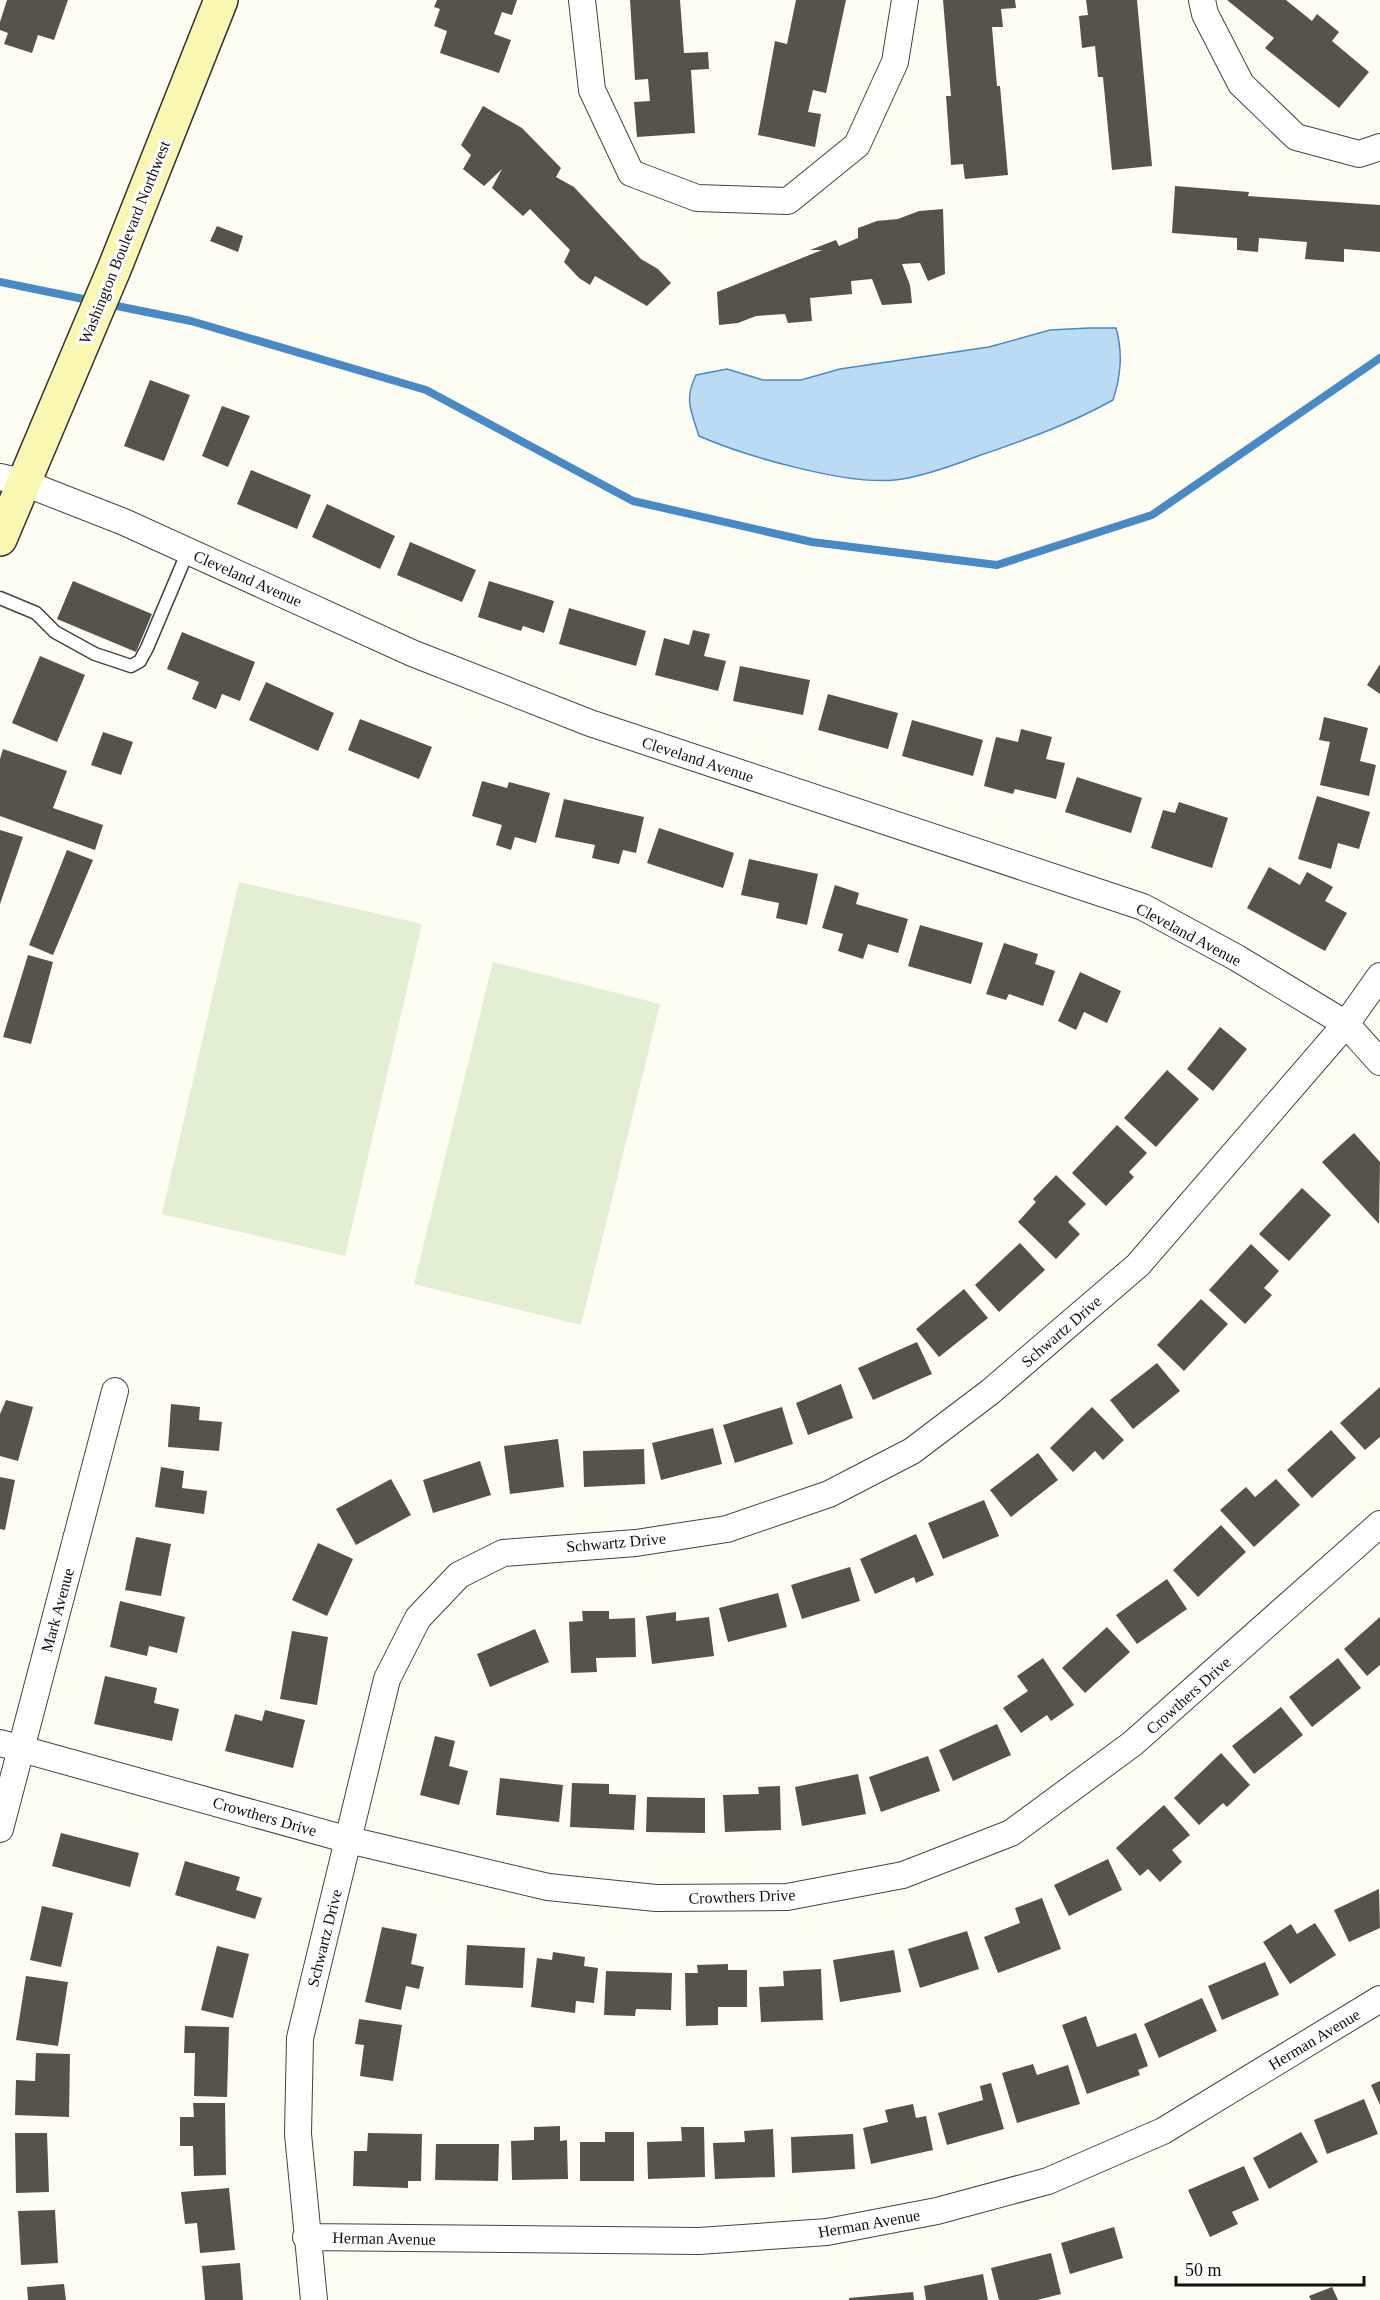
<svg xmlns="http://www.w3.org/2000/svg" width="1380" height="2300" viewBox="0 0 1380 2300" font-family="Georgia,serif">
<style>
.pitch{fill:#e2efd0}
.water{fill:#bbdaf3;stroke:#478ac5;stroke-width:1.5}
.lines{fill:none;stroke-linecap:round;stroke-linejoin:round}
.stream{stroke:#478ac5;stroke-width:8}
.building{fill:#58524d}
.lane-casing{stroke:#434343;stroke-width:15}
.street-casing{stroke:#434343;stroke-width:28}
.secondary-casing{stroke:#323232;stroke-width:36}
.lane{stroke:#fff;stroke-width:12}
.street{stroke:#fff;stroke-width:26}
.secondary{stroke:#faf7b3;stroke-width:33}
.labels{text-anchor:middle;stroke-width:6;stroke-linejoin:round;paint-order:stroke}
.street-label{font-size:16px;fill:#101010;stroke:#fff}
</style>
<rect width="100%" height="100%" fill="#fefdf4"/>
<path class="pitch" d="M 239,882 L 422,924 L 345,1256 L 162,1214 Z
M 493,962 L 660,1004 L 581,1325 L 414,1284 Z"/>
<path class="water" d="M 1089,328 L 1116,328 C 1123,353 1121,375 1113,400 C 1070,424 1025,440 978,456 C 952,466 922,477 895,480 C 845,485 745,456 699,436 C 691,411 684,399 696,375 L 727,369 L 763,380 L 801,380 L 840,369 L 989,347 L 1050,330 Z"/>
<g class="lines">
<path class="stream" d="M 0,282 L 93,301
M 107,304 L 191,321 L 426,390 L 633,501 L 812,542 L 997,565 L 1152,515 L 1380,358"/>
</g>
<path class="building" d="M 7,0 L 68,0 L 54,40 L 38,35 L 32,53 L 4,44 L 8,33 L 0,30 L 0,22 Z
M 437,0 L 517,0 L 512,15 L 502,12 L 494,34 L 511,40 L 499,73 L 440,53 L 447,31 L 434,26 L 440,9 L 434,7 Z
M 630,0 L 680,0 L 684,53 L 708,52 L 709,69 L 691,70 L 695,133 L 637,137 L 634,102 L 650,101 L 648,79 L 635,80 Z
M 796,0 L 846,0 L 826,93 L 813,90 L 808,112 L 821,114 L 815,147 L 758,135 L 775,41 L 787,44 Z
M 943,0 L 1015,0 L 1016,8 L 1001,9 L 1003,27 L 992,27 L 997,86 L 1000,86 L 1008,175 L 965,179 L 963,164 L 951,165 L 946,96 L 951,96 Z
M 1086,0 L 1137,0 L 1152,166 L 1112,170 L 1103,77 L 1098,77 L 1095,46 L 1082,48 L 1079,16 L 1088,15 Z
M 1227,0 L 1286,0 L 1312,21 L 1317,14 L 1339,32 L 1332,41 L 1369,72 L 1339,108 L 1265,48 L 1274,38 Z
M 483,106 L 522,128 L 561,168 L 556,177 L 574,187 L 641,259 L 658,269 L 671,283 L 647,306 L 595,276 L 590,285 L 579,278 L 564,262 L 570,250 L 530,209 L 523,216 L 492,188 L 502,169 L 484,186 L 463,169 L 471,155 L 461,145 Z
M 1175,186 L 1249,192 L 1248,196 L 1380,205 L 1380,252 L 1344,249 L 1344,262 L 1305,259 L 1307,242 L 1259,238 L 1258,252 L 1237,250 L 1237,238 L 1172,233 Z
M 943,209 L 945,274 L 928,281 L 920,263 L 902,264 L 910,285 L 912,303 L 882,305 L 872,279 L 851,281 L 852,294 L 810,298 L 812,321 L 788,323 L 785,314 L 756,316 L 738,323 L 719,325 L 717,292 L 822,250 L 810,250 L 836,240 L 839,246 L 858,238 L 858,228 L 877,221 L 898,219 L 919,211 Z
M 217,226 L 243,236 L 238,252 L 210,241 Z
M 150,380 L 190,395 L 164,461 L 124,446 Z
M 222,406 L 250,416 L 228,467 L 202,456 Z
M 251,470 L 311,495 L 297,529 L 237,504 Z
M 327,504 L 395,536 L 380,569 L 312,537 Z
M 410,542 L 476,570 L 462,602 L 397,575 Z
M 73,581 L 152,614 L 136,652 L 57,619 Z
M 489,581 L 554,601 L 544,633 L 523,626 L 521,631 L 478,617 Z
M 569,608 L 646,631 L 636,666 L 559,644 Z
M 693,630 L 710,634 L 704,656 L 726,661 L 718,691 L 655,675 L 664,638 L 689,645 Z
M 182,632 L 255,662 L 240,701 L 222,694 L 216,709 L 192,699 L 199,682 L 167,669 Z
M 40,656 L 85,675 L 57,742 L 12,723 Z
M 1380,664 L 1380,694 L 1367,685 Z
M 740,666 L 810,680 L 803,715 L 733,701 Z
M 266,682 L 334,713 L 318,751 L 249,720 Z
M 828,694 L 898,713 L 888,749 L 818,730 Z
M 1324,717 L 1368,728 L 1360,761 L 1376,765 L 1369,796 L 1320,785 L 1330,742 L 1319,740 Z
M 360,719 L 432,747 L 419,779 L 348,750 Z
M 912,720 L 983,740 L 973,776 L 902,756 Z
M 1021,729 L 1052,737 L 1046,759 L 1065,763 L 1056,799 L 1015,789 L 1013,794 L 984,786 L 996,737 L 1018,742 Z
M 103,732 L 133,742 L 121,775 L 91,765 Z
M 3,749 L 67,771 L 53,808 L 103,825 L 95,850 L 0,816 L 0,759 Z
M 1077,777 L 1142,798 L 1131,833 L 1065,812 Z
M 482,781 L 507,788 L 509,782 L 550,793 L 536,843 L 515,837 L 511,850 L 496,845 L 502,825 L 472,816 Z
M 1317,796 L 1370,812 L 1359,849 L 1338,843 L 1331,869 L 1298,859 Z
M 564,799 L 644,817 L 636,853 L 623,850 L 619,864 L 592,858 L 595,845 L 555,837 Z
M 1179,802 L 1228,818 L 1212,868 L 1151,848 L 1163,810 L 1175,813 Z
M 659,828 L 734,853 L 723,888 L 647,863 Z
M 0,830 L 23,837 L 0,904 Z
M 67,850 L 93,860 L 53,955 L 29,945 Z
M 749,859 L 818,874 L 807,925 L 776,918 L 779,903 L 741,895 Z
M 1269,867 L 1300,885 L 1307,872 L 1333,887 L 1325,901 L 1347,913 L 1325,951 L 1247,908 Z
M 835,885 L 859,893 L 856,904 L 908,919 L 898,953 L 868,944 L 863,959 L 838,951 L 843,934 L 822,928 Z
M 920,925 L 983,943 L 971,984 L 908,966 Z
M 1004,943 L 1038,954 L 1035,964 L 1055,971 L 1043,1006 L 1009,994 L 1006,1000 L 986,994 Z
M 28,955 L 53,962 L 31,1044 L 3,1037 Z
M 1080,972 L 1121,991 L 1107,1023 L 1084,1012 L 1076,1030 L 1058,1021 Z
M 1220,1027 L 1247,1049 L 1213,1091 L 1187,1069 Z
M 1167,1070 L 1199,1099 L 1156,1147 L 1124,1118 Z
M 1117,1125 L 1147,1153 L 1129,1172 L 1134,1177 L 1106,1206 L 1072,1173 Z
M 1354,1133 L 1380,1162 L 1379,1224 L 1322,1162 Z
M 1056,1175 L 1086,1204 L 1068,1222 L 1080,1234 L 1056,1259 L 1018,1222 L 1036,1202 L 1033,1199 Z
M 1302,1188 L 1331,1215 L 1289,1261 L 1259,1234 Z
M 1020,1243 L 1045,1270 L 999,1312 L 975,1285 Z
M 1251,1244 L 1279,1271 L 1264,1288 L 1272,1295 L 1245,1324 L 1209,1290 Z
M 964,1289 L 988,1318 L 939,1357 L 916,1329 Z
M 1201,1299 L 1228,1324 L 1184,1371 L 1157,1345 Z
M 917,1342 L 932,1374 L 873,1400 L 858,1368 Z
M 1157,1363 L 1180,1391 L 1133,1429 L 1110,1400 Z
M 841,1384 L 853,1418 L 808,1435 L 796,1403 Z
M 1380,1387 L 1380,1437 L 1365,1450 L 1340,1423 Z
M 6,1400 L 33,1407 L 18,1461 L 0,1456 L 0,1414 Z
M 171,1404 L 200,1407 L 199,1420 L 222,1422 L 219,1451 L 168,1447 Z
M 782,1407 L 793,1444 L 735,1463 L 723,1425 Z
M 1092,1407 L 1124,1440 L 1103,1460 L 1095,1451 L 1073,1472 L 1050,1448 Z
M 713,1428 L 722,1464 L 661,1480 L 652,1443 Z
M 1331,1430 L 1356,1458 L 1312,1498 L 1287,1470 Z
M 558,1439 L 564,1487 L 510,1494 L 504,1446 Z
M 644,1449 L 645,1484 L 584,1487 L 583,1451 Z
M 1038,1453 L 1058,1480 L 1011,1517 L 990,1490 Z
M 480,1461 L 491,1495 L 433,1513 L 423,1480 Z
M 161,1467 L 184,1471 L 182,1488 L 207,1491 L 204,1514 L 155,1507 Z
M 0,1477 L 15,1480 L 5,1530 L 0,1529 Z
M 391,1479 L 411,1515 L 356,1545 L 336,1509 Z
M 1276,1479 L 1300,1505 L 1254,1547 L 1220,1510 L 1246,1487 L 1255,1497 Z
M 984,1500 L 999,1536 L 943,1559 L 928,1523 Z
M 1221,1525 L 1246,1552 L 1198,1597 L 1173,1570 Z
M 916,1534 L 934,1575 L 916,1583 L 914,1577 L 875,1594 L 860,1559 Z
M 136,1537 L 171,1544 L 161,1596 L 125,1590 Z
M 318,1543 L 353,1559 L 327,1616 L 292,1600 Z
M 850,1567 L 860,1601 L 802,1619 L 791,1585 Z
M 1167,1579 L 1187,1609 L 1137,1644 L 1116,1615 Z
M 778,1593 L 787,1627 L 728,1642 L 719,1608 Z
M 120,1601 L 185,1617 L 177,1653 L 149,1646 L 147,1656 L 110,1647 Z
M 582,1611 L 609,1611 L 609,1619 L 635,1618 L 636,1657 L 596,1658 L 597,1672 L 571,1673 L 569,1622 L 583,1621 Z
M 676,1612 L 676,1621 L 709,1617 L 714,1656 L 652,1664 L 646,1616 Z
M 1380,1617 L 1380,1665 L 1367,1676 L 1344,1649 Z
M 1107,1627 L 1130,1652 L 1085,1693 L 1062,1668 Z
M 535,1629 L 549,1662 L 490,1687 L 477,1654 Z
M 292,1631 L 328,1637 L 317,1705 L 280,1699 Z
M 1043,1658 L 1074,1705 L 1051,1721 L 1047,1715 L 1021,1733 L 1003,1708 L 1028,1691 L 1017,1676 Z
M 1338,1658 L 1361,1688 L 1312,1727 L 1289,1697 Z
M 105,1676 L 157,1688 L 154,1703 L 179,1709 L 172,1741 L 94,1724 Z
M 1281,1707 L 1303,1735 L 1254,1774 L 1232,1746 Z
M 265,1710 L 305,1720 L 293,1768 L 225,1751 L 235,1714 L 262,1721 Z
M 997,1724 L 1011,1755 L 953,1781 L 939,1750 Z
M 435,1736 L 455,1741 L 449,1766 L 468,1771 L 459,1805 L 420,1795 Z
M 1221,1753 L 1250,1785 L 1227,1807 L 1223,1803 L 1199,1825 L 1174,1798 Z
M 928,1756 L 940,1791 L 881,1812 L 869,1777 Z
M 858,1774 L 866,1814 L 802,1826 L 795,1787 Z
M 500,1778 L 563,1785 L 559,1822 L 496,1815 Z
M 572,1783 L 609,1784 L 609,1794 L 636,1795 L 634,1830 L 570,1827 Z
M 780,1786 L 781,1830 L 725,1832 L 723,1795 L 759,1794 L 758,1787 Z
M 647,1797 L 705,1798 L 705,1833 L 646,1832 Z
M 1164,1805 L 1190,1835 L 1172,1850 L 1182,1862 L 1160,1882 L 1148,1869 L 1140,1876 L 1116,1848 Z
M 61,1833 L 139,1853 L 130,1887 L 52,1866 Z
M 1108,1859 L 1122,1890 L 1069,1916 L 1054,1885 Z
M 185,1861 L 240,1877 L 236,1890 L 262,1898 L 255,1919 L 175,1895 Z
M 1379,1889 L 1380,1928 L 1349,1942 L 1334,1910 Z
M 1042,1898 L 1061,1949 L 998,1973 L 984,1937 L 1020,1923 L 1015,1908 Z
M 42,1906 L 73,1913 L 61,1967 L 30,1960 Z
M 1315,1923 L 1336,1955 L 1290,1984 L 1263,1942 L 1291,1924 L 1297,1934 Z
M 382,1927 L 417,1934 L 411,1964 L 424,1967 L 419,1989 L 406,1986 L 401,2010 L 365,2002 Z
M 967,1931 L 979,1969 L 920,1988 L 908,1949 Z
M 467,1945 L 525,1948 L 523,1988 L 465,1985 Z
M 217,1946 L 249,1954 L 233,2018 L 201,2010 Z
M 894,1950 L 901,1992 L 840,2002 L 833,1960 Z
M 553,1952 L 585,1957 L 584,1966 L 598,1968 L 594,2003 L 576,2001 L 575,2013 L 531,2007 L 537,1958 L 552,1960 Z
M 1265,1962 L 1279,1995 L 1222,2020 L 1208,1986 Z
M 728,1964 L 728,1970 L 747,1970 L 747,2007 L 718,2007 L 718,2025 L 686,2026 L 685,1973 L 698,1973 L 697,1965 Z
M 821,1969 L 823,2020 L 761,2022 L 759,1987 L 784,1986 L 783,1971 Z
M 606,1971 L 672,1973 L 671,2010 L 636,2009 L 635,2016 L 604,2015 Z
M 26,1976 L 68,1982 L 58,2046 L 16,2040 Z
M 1202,1998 L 1217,2031 L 1159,2058 L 1144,2024 Z
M 1086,2016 L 1097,2047 L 1136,2033 L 1148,2066 L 1138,2070 L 1140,2075 L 1087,2094 L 1062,2025 Z
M 359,2019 L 402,2025 L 393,2081 L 360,2076 L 364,2045 L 355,2044 Z
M 185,2026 L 229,2027 L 227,2097 L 194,2096 L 195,2053 L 184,2053 Z
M 36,2053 L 70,2054 L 69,2117 L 15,2115 L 16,2080 L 35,2081 Z
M 1033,2064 L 1037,2075 L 1068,2065 L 1080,2104 L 1017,2123 L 1002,2073 Z
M 1380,2081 L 1380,2105 L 1371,2085 Z
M 991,2083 L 1004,2129 L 947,2145 L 938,2113 L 983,2100 L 980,2086 Z
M 1364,2099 L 1378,2134 L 1327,2154 L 1314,2120 Z
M 193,2103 L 225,2103 L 226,2175 L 194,2176 L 193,2146 L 180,2146 L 180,2117 L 194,2117 Z
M 913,2104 L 916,2118 L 926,2116 L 933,2150 L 871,2164 L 863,2128 L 888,2122 L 885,2110 Z
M 560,2126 L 560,2141 L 567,2140 L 568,2179 L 512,2180 L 511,2141 L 534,2140 L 534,2127 Z
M 681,2127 L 704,2127 L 705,2177 L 648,2179 L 647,2142 L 682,2141 Z
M 773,2129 L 775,2177 L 715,2179 L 713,2143 L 745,2142 L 744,2131 Z
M 605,2132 L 634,2132 L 634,2181 L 580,2181 L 580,2142 L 605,2142 Z
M 1301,2132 L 1318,2162 L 1269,2189 L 1253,2158 Z
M 15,2133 L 47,2133 L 49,2192 L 16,2193 Z
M 368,2133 L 422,2134 L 421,2181 L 408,2181 L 408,2188 L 353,2186 L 354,2151 L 367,2151 Z
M 853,2134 L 855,2169 L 792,2173 L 791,2137 Z
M 436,2144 L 499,2144 L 498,2181 L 435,2180 Z
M 1244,2166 L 1259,2200 L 1232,2212 L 1238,2224 L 1210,2237 L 1188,2190 Z
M 229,2188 L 235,2250 L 200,2253 L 197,2223 L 185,2224 L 181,2192 Z
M 55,2210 L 58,2263 L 21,2265 L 18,2211 Z
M 1114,2227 L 1123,2258 L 1070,2274 L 1061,2243 Z
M 1051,2253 L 1061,2294 L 1037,2300 L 999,2300 L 991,2268 Z
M 240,2263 L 243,2300 L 205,2300 L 202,2266 Z
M 983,2274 L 988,2300 L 926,2300 L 924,2286 Z
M 64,2284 L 66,2300 L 28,2300 L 27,2287 Z
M 1332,2287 L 1338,2300 L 1311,2300 L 1309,2296 Z
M 913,2292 L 914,2300 L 849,2300 L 849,2298 Z"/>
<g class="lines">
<defs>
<path id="lane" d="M 0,598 L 36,613 L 55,632 L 95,654 L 131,666 L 140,661 L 147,648 L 188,551"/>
<path id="street" d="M 582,0 L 592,90 L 631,173 L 697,198 L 788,201 L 857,145 L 895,62 L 905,0
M 1202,0 L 1205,14 L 1241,84 L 1296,137 L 1359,154 L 1380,147
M 0,477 L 22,482 L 124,522 L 412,653 L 590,723 L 1143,907 L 1237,958 L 1346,1024 L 1380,1062
M 0,1743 L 349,1840 L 548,1887 L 656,1898 L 787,1897 L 903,1875 L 1011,1833 L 1132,1744 L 1380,1524
M 0,1829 L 115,1391
M 306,2237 L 699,2241 L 827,2232 L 937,2211 L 1048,2181 L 1163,2131 L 1380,1999
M 314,2300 L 298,2134 L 300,2038 L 387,1679 L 418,1618 L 459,1575 L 503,1553 L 636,1543 L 727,1529 L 829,1494 L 912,1451 L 990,1392 L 1138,1265 L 1346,1024 L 1380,976"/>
<path id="secondary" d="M 0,539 L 115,267 L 221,0"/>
</defs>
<use href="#lane" class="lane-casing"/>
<use href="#street" class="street-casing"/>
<use href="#secondary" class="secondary-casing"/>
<use href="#lane" class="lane"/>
<use href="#street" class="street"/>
<use href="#secondary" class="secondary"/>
</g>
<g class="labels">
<g class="street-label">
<text transform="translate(124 242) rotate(-68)" y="6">Washington Boulevard Northwest</text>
<text transform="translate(248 578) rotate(24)" y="6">Cleveland Avenue</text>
<text transform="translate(698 759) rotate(18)" y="6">Cleveland Avenue</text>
<text transform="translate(1189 934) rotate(28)" y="6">Cleveland Avenue</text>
<text transform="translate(1061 1331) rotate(-41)" y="6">Schwartz Drive</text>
<text transform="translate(616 1542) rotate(-5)" y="6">Schwartz Drive</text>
<text transform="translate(57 1610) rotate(-75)" y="6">Mark Avenue</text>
<text transform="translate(1188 1695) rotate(-42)" y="6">Crowthers Drive</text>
<text transform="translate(265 1816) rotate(16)" y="6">Crowthers Drive</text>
<text transform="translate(742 1896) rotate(-2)" y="6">Crowthers Drive</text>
<text transform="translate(324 1938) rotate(-76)" y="6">Schwartz Drive</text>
<text transform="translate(1314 2039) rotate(-31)" y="6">Herman Avenue</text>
<text transform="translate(869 2223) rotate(-10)" y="6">Herman Avenue</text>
<text transform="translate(384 2238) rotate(1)" y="6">Herman Avenue</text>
</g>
</g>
<path d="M1176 2276v9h188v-9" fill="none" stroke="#101010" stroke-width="3"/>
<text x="1185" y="2276" font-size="18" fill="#101010" stroke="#ffffff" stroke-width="4.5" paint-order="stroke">50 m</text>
</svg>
